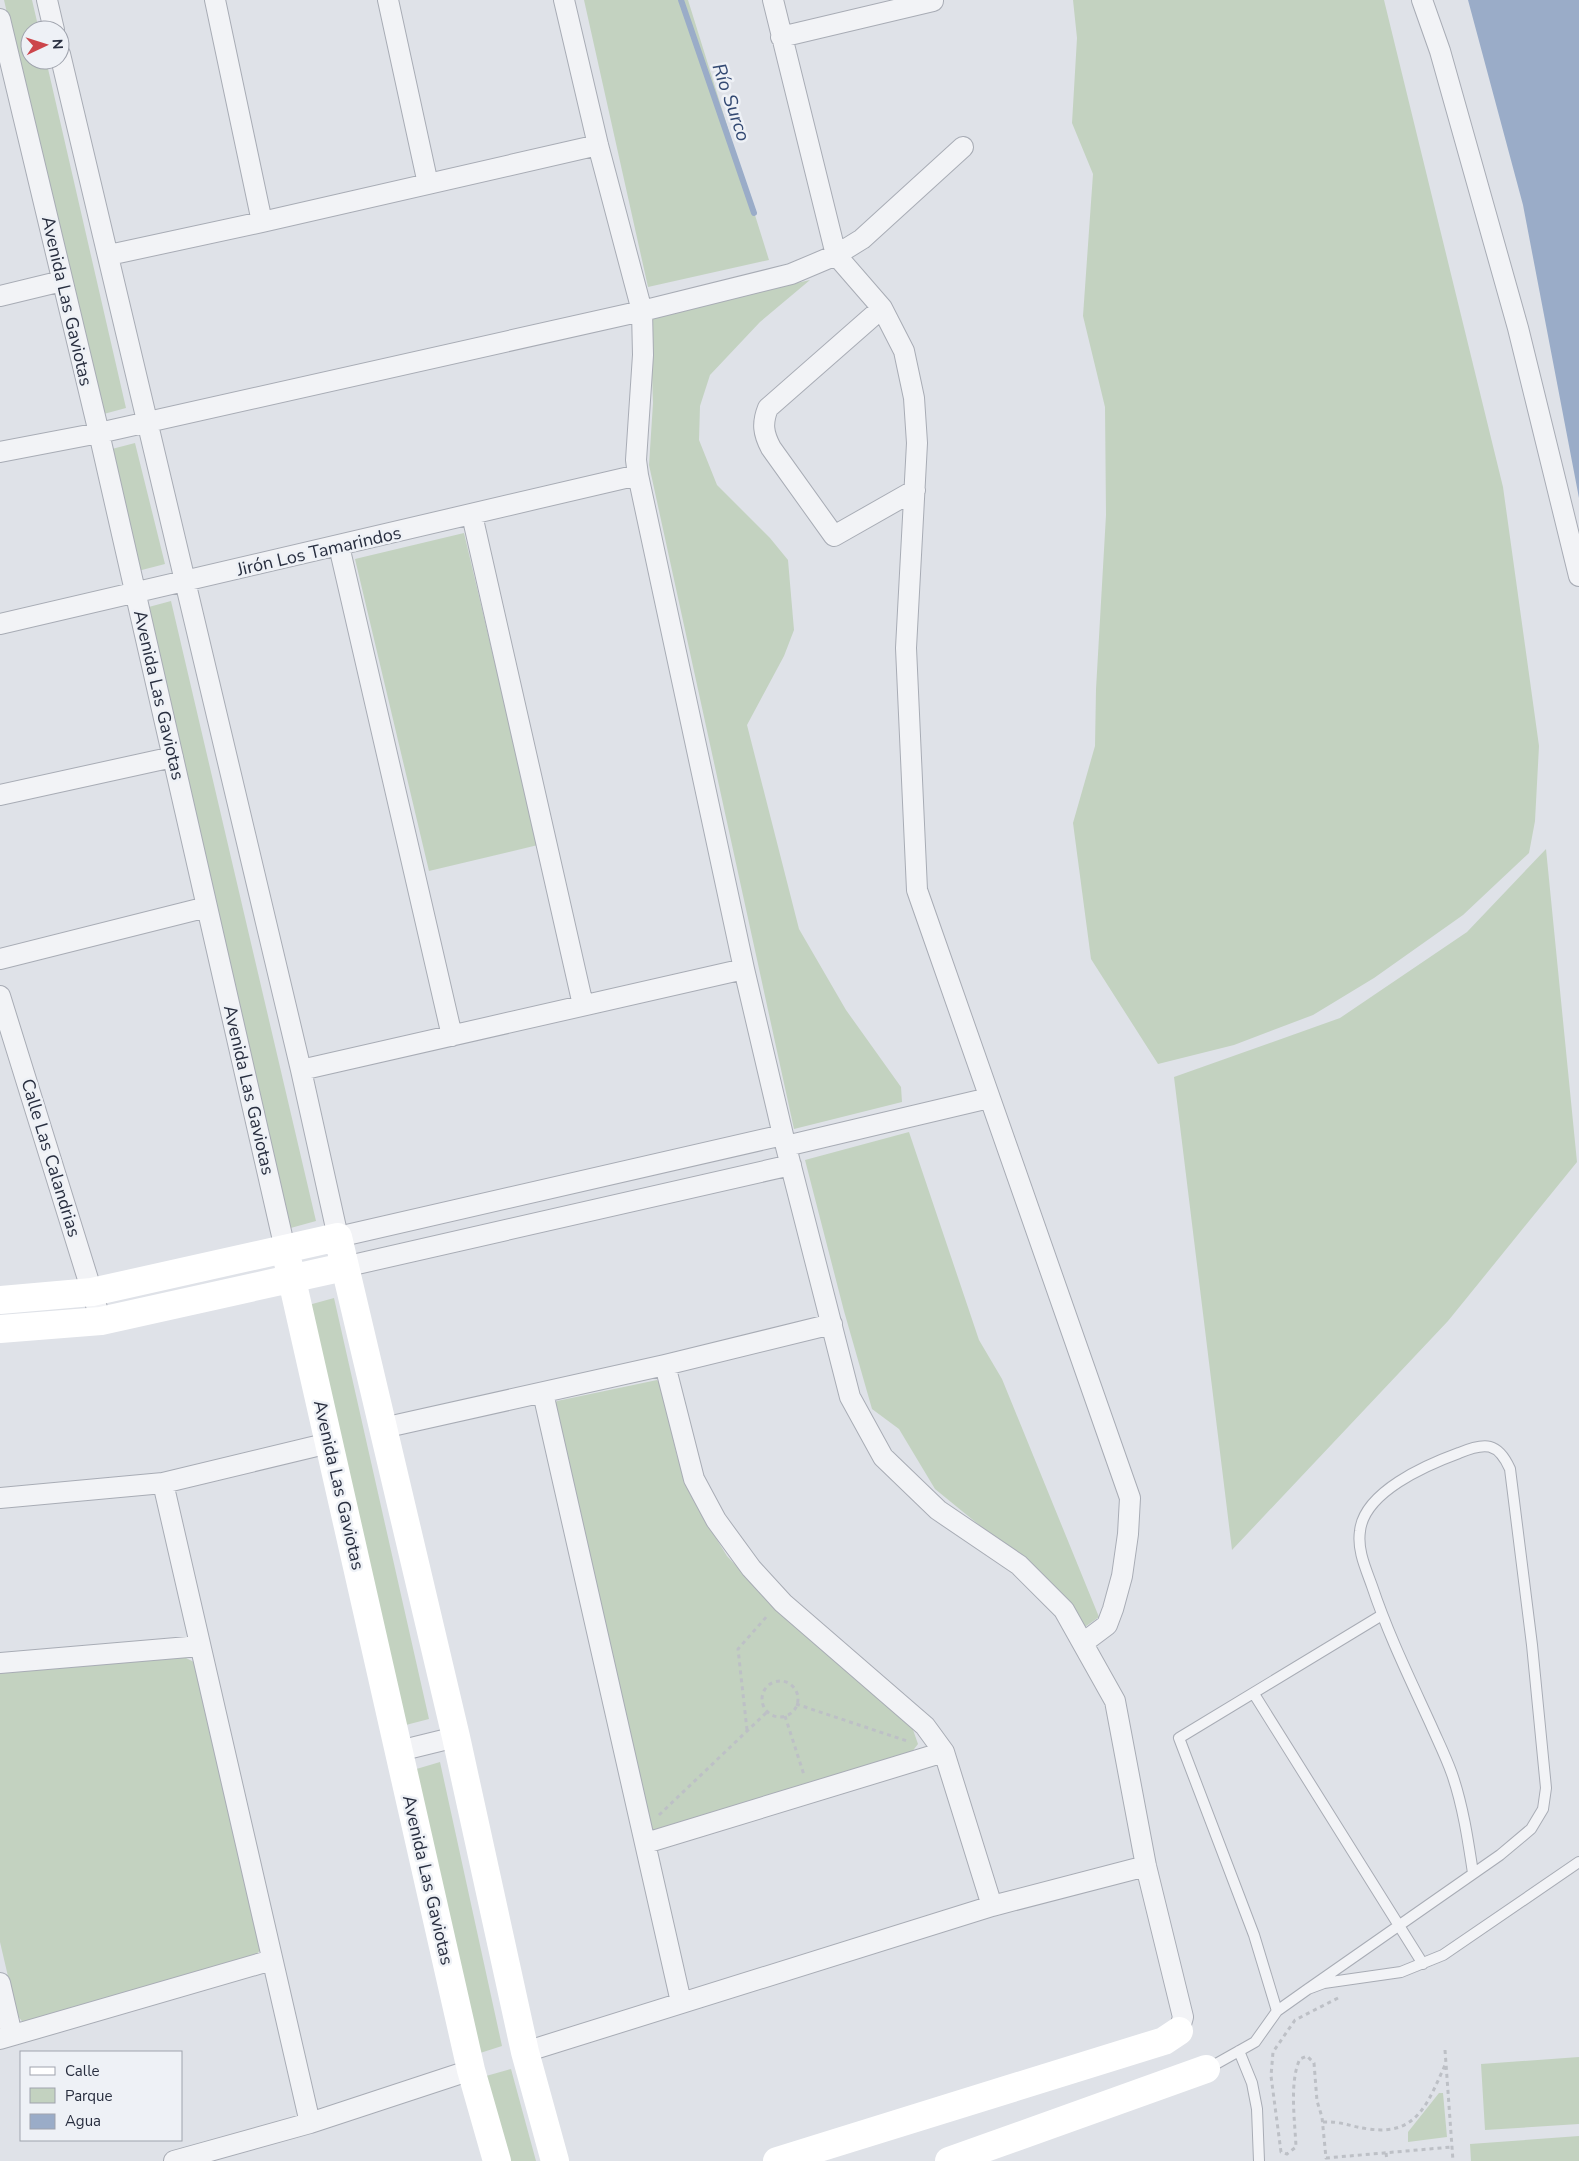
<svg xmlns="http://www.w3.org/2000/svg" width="1579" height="2161" viewBox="0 0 1579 2161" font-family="'Nunito Sans',sans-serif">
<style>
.green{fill:#c3d2c0}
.water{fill:#9aacc8}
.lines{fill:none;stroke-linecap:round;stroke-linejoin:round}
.stream{stroke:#9aacc8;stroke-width:6}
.lane-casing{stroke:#a8acb5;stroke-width:12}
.street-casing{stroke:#a8acb5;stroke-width:22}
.path{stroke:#bdc0c6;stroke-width:3;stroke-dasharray:4 4;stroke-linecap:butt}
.lane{stroke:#f2f3f6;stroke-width:10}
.street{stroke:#f2f3f6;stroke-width:20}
.secondary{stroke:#fff;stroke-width:28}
.labels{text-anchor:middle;stroke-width:5;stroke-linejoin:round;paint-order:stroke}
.street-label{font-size:18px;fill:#282e3f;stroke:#eef1f6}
.water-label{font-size:19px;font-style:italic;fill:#334972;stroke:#eef1f6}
</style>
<rect width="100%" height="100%" fill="#dfe2e8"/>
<path class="green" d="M 4,0 L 32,0 L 39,30 L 30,30 L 30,60 L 46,60 L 126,408 L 100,415 Z
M 584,0 L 688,0 L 769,260 L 648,287 Z
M 1073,0 L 1384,0 L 1503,487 L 1539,746 L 1535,821 L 1529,853 L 1463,915 L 1374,978 L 1313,1015 L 1234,1045 L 1158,1064 L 1091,959 L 1073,823 L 1095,746 L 1096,689 L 1106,515 L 1105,407 L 1083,316 L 1093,174 L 1072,123 L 1077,38 Z
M 810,280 L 760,322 L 710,375 L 700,406 L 699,440 L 717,485 L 770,538 L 788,560 L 794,630 L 784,656 L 747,725 L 799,929 L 846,1010 L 901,1087 L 902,1102 L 794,1129 L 649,465 L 653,403 L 650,317 Z
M 135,443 L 165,564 L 138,571 L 108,450 Z
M 464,533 L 538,845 L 429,871 L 355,559 Z
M 171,601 L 316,1221 L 287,1229 L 145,608 Z
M 1546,849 L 1577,1162 L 1448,1321 L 1232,1550 L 1174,1077 L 1340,1018 L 1467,932 Z
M 909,1132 L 979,1340 L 1002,1379 L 1099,1617 L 1082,1629 L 1022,1560 L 935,1489 L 899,1429 L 872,1409 L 844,1311 L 805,1160 Z
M 334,1298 L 429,1719 L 402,1726 L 305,1306 Z
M 657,1380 L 661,1385 L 677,1456 L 700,1512 L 727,1556 L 772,1604 L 911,1724 L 918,1744 L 911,1753 L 656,1831 L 648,1826 L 552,1406 L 557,1401 Z
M 184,1657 L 194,1662 L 264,1946 L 256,1955 L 25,2025 L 17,2015 L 0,1942 L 0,1672 Z
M 440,1762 L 502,2046 L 477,2054 L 413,1770 Z
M 1579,2057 L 1579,2124 L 1485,2130 L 1481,2064 Z
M 511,2069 L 536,2161 L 510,2161 L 486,2076 Z
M 1439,2093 L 1443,2093 L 1447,2137 L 1408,2142 L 1408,2132 Z
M 1579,2136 L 1579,2161 L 1471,2161 L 1470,2144 Z"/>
<path class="water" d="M 1468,0 L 1579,0 L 1579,498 L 1523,205 Z"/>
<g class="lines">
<path class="stream" d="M 681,0 L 754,213"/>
<defs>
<path id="lane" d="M 1254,1694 L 1423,1964
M 1308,1989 L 1500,1855 L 1531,1829 L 1543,1809 L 1546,1788 L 1532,1645 L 1510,1469 C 1498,1442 1485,1442 1459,1453 C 1426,1465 1364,1492 1360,1531 C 1357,1550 1366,1569 1372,1586 C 1388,1634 1410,1679 1431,1725 C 1438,1741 1446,1757 1452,1774 C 1463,1806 1468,1840 1473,1873
M 1277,2011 L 1254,1935 L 1179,1738 L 1382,1615
M 1239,2051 L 1252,2083 L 1257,2109 L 1259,2161
M 1207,2069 L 1255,2042 L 1277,2011 L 1308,1989 L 1324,1983 L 1401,1972 L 1443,1955 L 1579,1862"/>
<path id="street" d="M 47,0 L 54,30
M 215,0 L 262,222
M 388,0 L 428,184
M 564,0 L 598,145 L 642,311 L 643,355 L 636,460 L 638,475 L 744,969 L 783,1135 L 850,1397 L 883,1457 L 938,1510 L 1019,1565 L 1064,1610 L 1115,1701 L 1146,1866 L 1183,2017 L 1179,2031
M 773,0 L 836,255 L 882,308 L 904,351 L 914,398 L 917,443 L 906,648 L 917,890 L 1130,1498 L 1128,1534 L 1122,1576 L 1113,1609 L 1107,1625 L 1083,1643
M 1422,0 L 1440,51 L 1518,328 L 1579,576
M 0,19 L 99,433 L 285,1249
M 781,37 L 933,1
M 60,54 L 301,1070 L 338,1237 L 783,1135
M 109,255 L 262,222 L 598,145
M 0,296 L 62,281
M 882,308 L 768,408 C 762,423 763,433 771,448 L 834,536 L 915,490
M 0,452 L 99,433 L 642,311 L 791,274 L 836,255 L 862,239 L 963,147
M 472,515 L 583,1005
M 339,546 L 452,1036
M 0,624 L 638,475
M 0,795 L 173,757
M 0,959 L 207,907
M 0,996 L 101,1321
M 301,1070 L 744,969
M 786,1146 L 989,1098
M 344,1267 L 791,1165
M 665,1365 L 694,1479 L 716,1520 L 751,1568 L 783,1603 L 925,1726 L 944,1752 L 992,1906
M 543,1393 L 681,2002
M 383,1428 L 665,1365 L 832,1324
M 163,1483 L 310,2123
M 0,1498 L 163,1483 L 329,1443
M 0,1663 L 200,1646
M 399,1751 L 456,1737
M 646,1843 L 944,1752
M 0,1983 L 12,2035
M 0,2039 L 272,1960
M 525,2052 L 992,1906 L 1146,1866
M 174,2161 L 310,2123 L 471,2070"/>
</defs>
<use href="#lane" class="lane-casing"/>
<use href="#street" class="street-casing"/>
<path class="path" d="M762 1699a18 18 0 1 1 36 0a18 18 0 1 1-36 0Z
M 796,1704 L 907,1741
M 785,1716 L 804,1775
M 747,1730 L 738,1649 L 768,1615
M 659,1815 L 767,1712
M 1338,1998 L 1295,2020 L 1273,2052 L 1271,2076 L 1281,2152 L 1287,2154 L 1296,2147 C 1295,2122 1289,2081 1300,2059 L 1307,2056 L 1314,2063 L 1317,2101 L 1322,2117 L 1326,2158 L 1452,2147
M 1445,2050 L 1453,2161
M 1323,2122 C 1342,2121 1351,2127 1369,2129 C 1418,2136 1428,2102 1446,2063
M 1386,2153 L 1387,2161"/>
<use href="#lane" class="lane"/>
<use href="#street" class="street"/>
<path class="secondary" d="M 285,1249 L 471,2070 L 497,2161
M 0,1300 L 92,1292 L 338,1237 L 456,1737 L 525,2052 L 555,2161
M 0,1329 L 101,1321 L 344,1267
M 777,2161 L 1164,2041 L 1179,2031
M 949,2161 L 1206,2069"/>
</g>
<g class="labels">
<g class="street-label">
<text transform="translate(67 301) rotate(77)" y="6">Avenida Las Gaviotas</text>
<text transform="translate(319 551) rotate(-13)" y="6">Jirón Los Tamarindos</text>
<text transform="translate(159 695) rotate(77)" y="6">Avenida Las Gaviotas</text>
<text transform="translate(249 1090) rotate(77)" y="6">Avenida Las Gaviotas</text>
<text transform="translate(51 1158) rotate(73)" y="6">Calle Las Calandrias</text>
<text transform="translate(339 1485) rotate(77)" y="6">Avenida Las Gaviotas</text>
<text transform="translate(428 1880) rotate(77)" y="6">Avenida Las Gaviotas</text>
</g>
<g class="water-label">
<text transform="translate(732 102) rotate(71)" y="7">Río Surco</text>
</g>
</g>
<rect x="20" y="2051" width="162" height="90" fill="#eef1f6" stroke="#9fa3ad"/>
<rect x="30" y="2067" width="25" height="8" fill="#ffffff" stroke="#9fa3ad"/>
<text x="65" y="2076" font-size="15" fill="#282e3f">Calle</text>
<rect x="30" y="2088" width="25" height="15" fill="#c3d2c0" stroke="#9fa3ad"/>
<text x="65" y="2101" font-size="15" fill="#282e3f">Parque</text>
<rect x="30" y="2114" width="25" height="15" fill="#9aacc8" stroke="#9fa3ad"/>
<text x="65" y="2126" font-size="15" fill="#282e3f">Agua</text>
<g transform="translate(45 45) rotate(86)"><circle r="24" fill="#eef1f6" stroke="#9fa3ad"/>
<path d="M0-4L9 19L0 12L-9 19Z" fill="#cc454b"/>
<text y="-8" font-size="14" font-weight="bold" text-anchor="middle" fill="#282e3f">N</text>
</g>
</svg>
